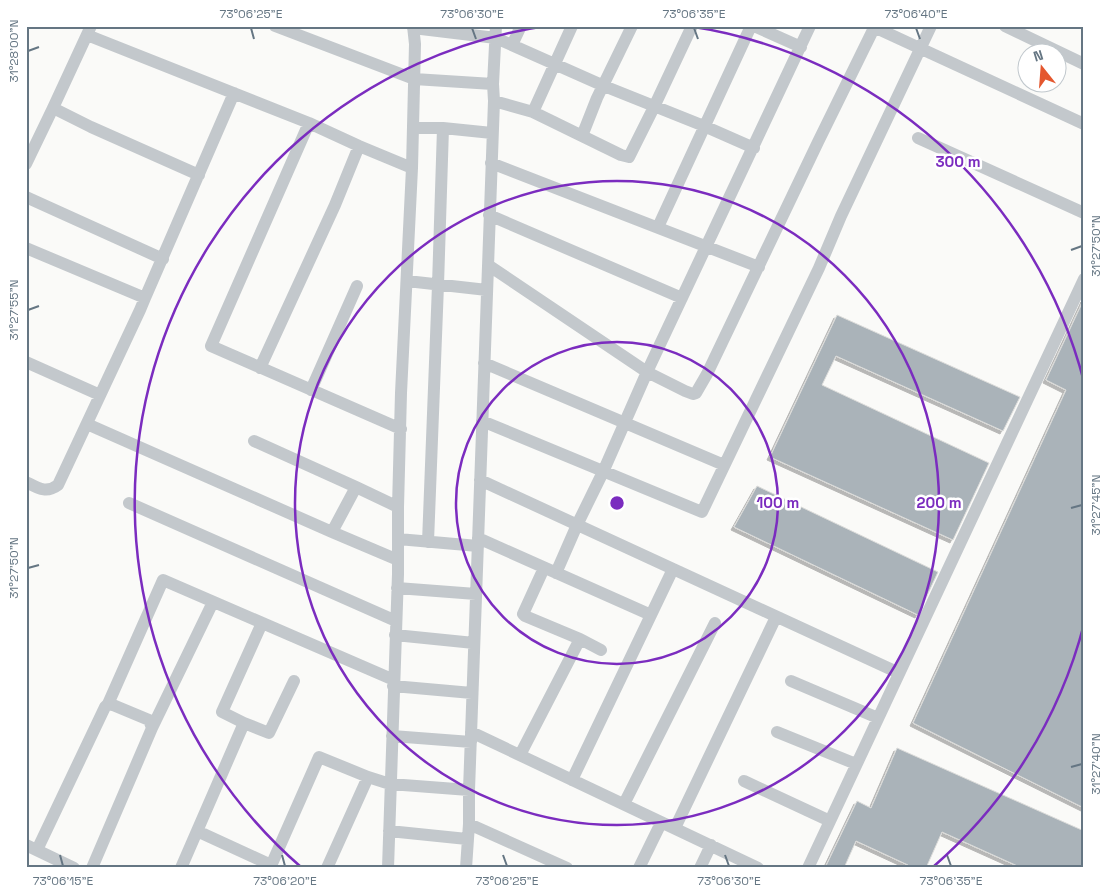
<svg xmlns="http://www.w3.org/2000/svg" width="1110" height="894" viewBox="0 0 1110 894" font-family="'Space Grotesk',sans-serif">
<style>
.building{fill:#aab3b9;stroke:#dcdcda;filter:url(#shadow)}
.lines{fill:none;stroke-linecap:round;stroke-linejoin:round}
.street{stroke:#c3c8cc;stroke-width:12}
.ticks{fill:none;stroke:#657683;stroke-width:2}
.ring{fill:none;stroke:#7b2cbf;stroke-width:2.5}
.centre{fill:#7b2cbf;stroke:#fff;stroke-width:2.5}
.ring-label{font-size:15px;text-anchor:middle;font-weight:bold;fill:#7b2cbf;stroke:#fff;stroke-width:5;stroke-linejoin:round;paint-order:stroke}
.neatline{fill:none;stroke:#657683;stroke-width:2}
.ticks-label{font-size:12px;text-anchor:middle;fill:#657683}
</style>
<defs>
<filter id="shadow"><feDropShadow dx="-3" dy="3" stdDeviation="0" flood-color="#0004"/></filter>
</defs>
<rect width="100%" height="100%" fill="#fafaf8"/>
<path class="building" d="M 1084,299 L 1084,808 L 913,723 L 1066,390 L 1046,380 Z
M 837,315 L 1020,397 L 1003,431 L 836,356 L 822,385 L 989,463 L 953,540 L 770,457 Z
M 757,486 L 938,572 L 918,615 L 734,527 Z
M 897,748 L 1084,831 L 1084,868 L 1022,868 L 942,832 L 926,868 L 907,868 L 908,865 L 856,841 L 844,868 L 825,868 L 857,801 L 871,808 Z"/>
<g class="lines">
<path class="street" d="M 275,26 L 414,79 L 493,84
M 754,26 L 801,47
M 1005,26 L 1084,64
M 874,27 L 1084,124
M 413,28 L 496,38 L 604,86 L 704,126 L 754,148
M 87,35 L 309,123 L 359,146 L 412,168
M 512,45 L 521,26
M 494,101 L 533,112 L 621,155 L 629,157 L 654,107 L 692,26
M 53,108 L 91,127 L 199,175
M 533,112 L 572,26
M 309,123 L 211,346 L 401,429
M 413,128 L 443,128
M 582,136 L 597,98 L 632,26
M 918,138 L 1084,213
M 491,163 L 759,267
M 26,164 L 53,108 L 91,26
M 26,197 L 163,259
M 489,215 L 682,298
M 658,227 L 751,26
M 26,248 L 145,298
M 488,265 L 647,372 L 685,391 L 693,394 L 696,393 L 707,374 L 818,142 L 875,26
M 407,281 L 487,290
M 26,362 L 100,395
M 484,363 L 724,465
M 260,368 L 335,205 L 359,146
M 311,390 L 357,286
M 482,421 L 702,512 L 819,268 L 841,216 L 931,26
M 87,424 L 332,532 L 398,560
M 254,441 L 356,487 L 398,507
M 480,480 L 899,673
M 26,482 C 38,488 46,494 58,485 L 140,310 L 145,298 L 234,93
M 129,503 L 396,621
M 332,532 L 356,487
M 478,538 L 651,615
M 398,539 L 478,546
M 428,542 L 438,285 L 443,128 L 492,133
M 556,573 L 577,525 L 603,472 L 647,372 L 810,26
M 397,588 L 476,594
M 395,635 L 474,643
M 580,639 L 601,650
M 791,681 L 878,718
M 393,686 L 472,693
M 244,723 L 269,733 L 294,681
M 152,728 L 213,602
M 471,732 L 758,868
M 777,732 L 856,764
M 392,736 L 471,742
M 520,755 L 580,639 L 525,616 L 523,614 L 544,568
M 572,780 L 673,569
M 744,781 L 830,821
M 624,804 L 715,623
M 469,824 L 567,868
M 675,828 L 776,617
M 197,831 L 271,865
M 389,831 L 467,839
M 26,845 L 74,868
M 37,850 L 105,707 L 108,704 L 163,580 L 394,680
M 92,868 L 152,728 L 149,720 L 113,705 L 108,704
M 181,868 L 244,723 L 222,712 L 262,623
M 270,868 L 319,757 L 368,777 L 390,784 L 469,790
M 327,868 L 368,777
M 388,868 L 398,574 L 398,507 L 401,393 L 412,168 L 415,44 L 413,26
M 466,868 L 469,824 L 469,790 L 494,101 L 493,84 L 496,26
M 639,868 L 661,823
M 700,868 L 711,845
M 808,868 L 1084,279"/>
</g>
<path class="ticks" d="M 251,28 L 254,39M 472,28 L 476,39M 694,28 L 698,39M 916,28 L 920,39M 28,51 L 39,47M 1071,250 L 1082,246M 28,310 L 39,306M 1071,508 L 1082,505M 28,568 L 39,565M 1071,767 L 1082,764M 60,855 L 63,866M 282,855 L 285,866M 503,855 L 507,866M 725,855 L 729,866M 947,855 L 951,866"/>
<g class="ring">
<circle cx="617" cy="503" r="161"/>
<circle cx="617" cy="503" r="322"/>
<path d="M1084 624A482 482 0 0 1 933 867M301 867A482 482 0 0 1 546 26M688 26A482 482 0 0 1 1084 382"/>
</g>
<circle cx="617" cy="503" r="8" class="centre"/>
<g class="ring-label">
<text x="958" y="167">300 m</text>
<text x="778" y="508">100 m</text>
<text x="939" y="508">200 m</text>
</g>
<rect width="1110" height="894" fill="none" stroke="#ffffff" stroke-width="55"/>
<g transform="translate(1042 68) rotate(343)"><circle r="24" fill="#ffffff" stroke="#c1c8cd"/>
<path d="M0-4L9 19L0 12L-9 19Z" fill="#e4572e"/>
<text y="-8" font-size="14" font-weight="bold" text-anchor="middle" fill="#657683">N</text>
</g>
<rect x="28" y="28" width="1054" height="838" class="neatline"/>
<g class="ticks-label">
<text x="251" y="18">73°06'25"E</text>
<text x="472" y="18">73°06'30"E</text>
<text x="694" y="18">73°06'35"E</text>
<text x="916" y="18">73°06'40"E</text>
<text transform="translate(14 51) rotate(-90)" y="4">31°28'00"N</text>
<text transform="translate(1096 246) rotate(-90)" y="4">31°27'50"N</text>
<text transform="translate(14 310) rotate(-90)" y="4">31°27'55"N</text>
<text transform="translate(1096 505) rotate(-90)" y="4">31°27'45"N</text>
<text transform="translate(14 568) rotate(-90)" y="4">31°27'50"N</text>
<text transform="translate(1096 764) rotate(-90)" y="4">31°27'40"N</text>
<text x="63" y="885">73°06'15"E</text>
<text x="285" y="885">73°06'20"E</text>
<text x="507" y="885">73°06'25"E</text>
<text x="729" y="885">73°06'30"E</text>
<text x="951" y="885">73°06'35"E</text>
</g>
</svg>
